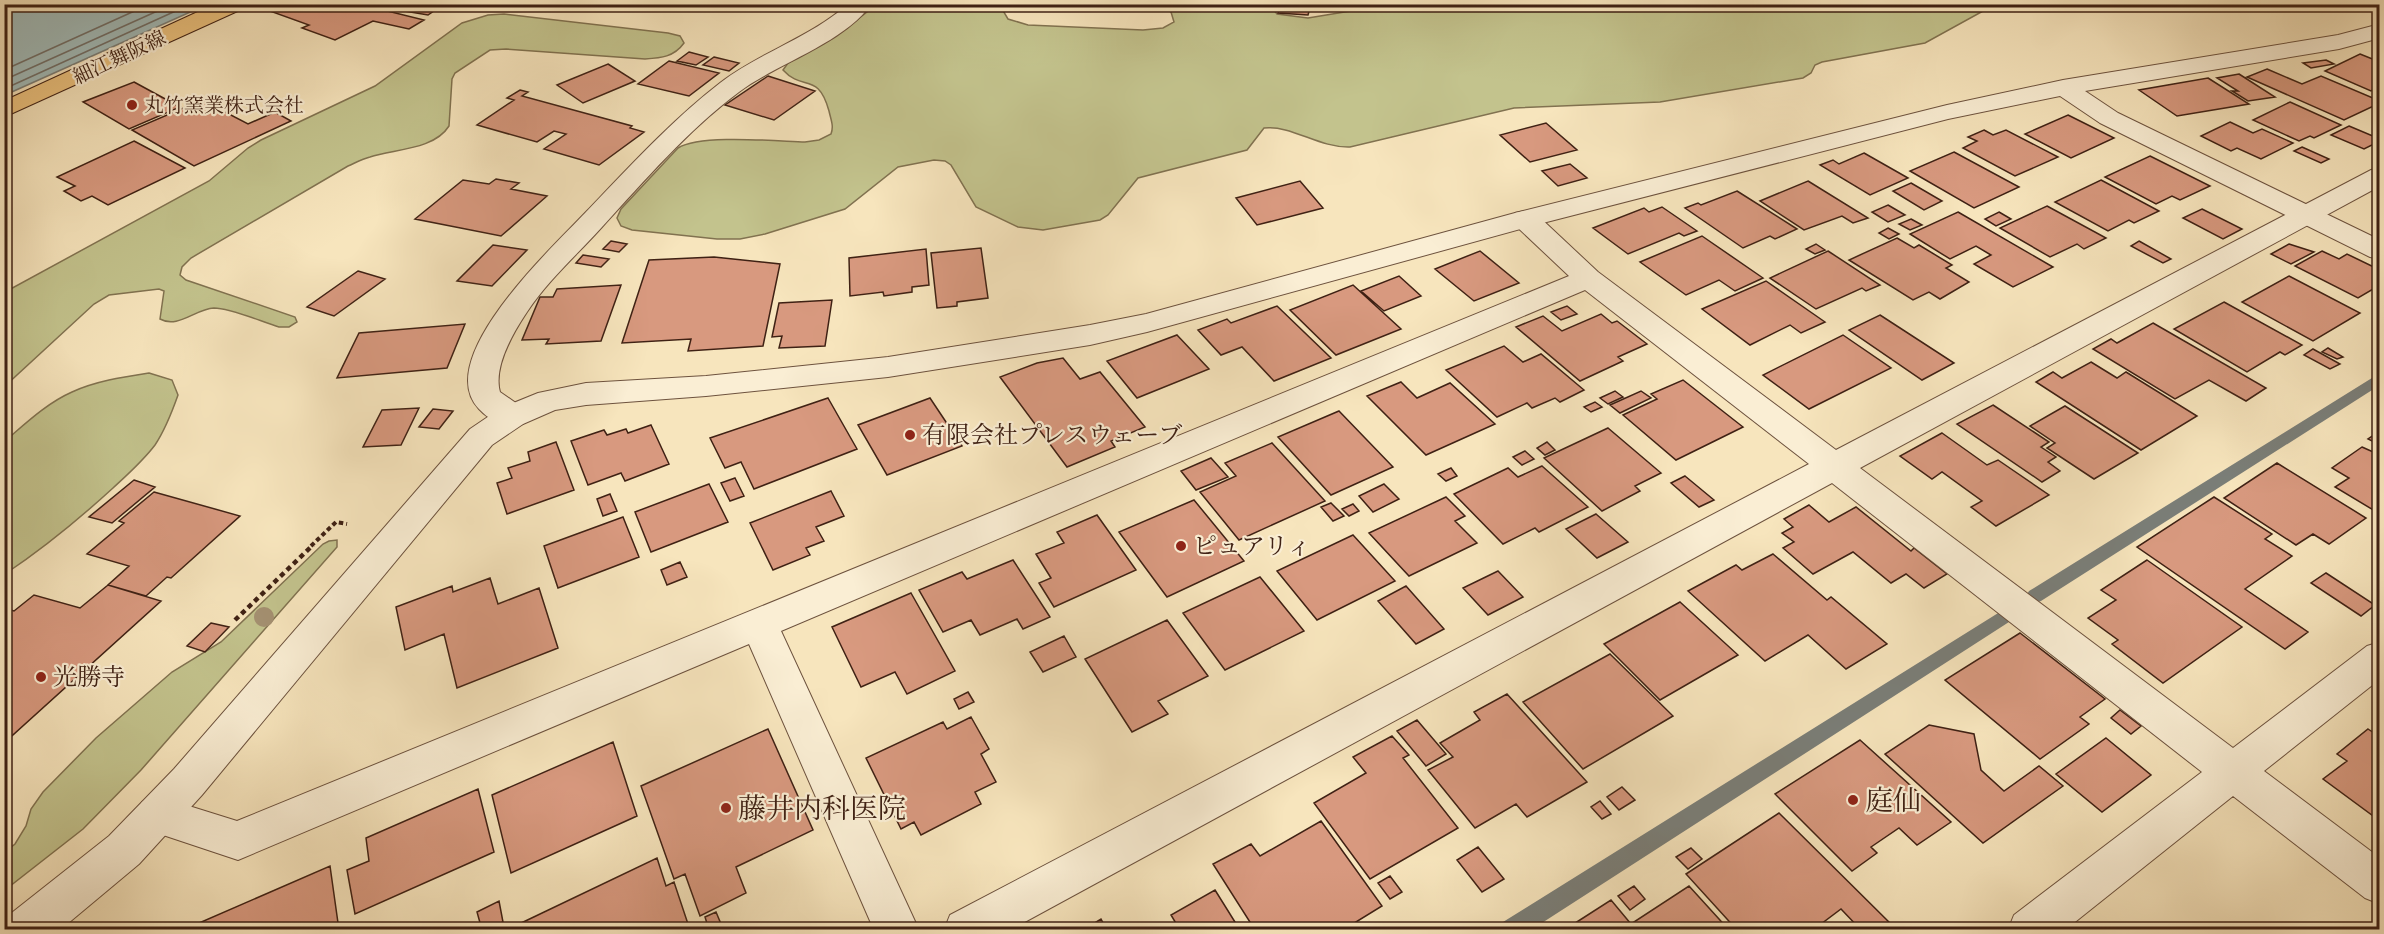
<svg xmlns="http://www.w3.org/2000/svg" width="2384" height="934" viewBox="0 0 2384 934" font-family="'Old Standard TT','Noto Serif JP',serif">
<style>
.green{fill:#c3c38d;stroke:#817250;stroke-width:1.5}
.water{fill:#a1bcbb;stroke:#7a7e78;stroke-width:1.5}
.lines{fill:none;stroke-linecap:round;stroke-linejoin:round}
.shore{stroke:#706e68;stroke-width:1.5}
.stream{fill:#7a7e78;fill-rule:evenodd}
.building{fill:#d8997f;stroke:#3f2114;stroke-width:1.5}
.minor-casing{stroke:#6d523e;stroke-width:2}
.tertiary-casing{stroke:#6d523e;stroke-width:2}
.primary-casing{stroke:#3f2114;stroke-width:2}
.path-far1{stroke:#3f2114;stroke-width:4;stroke-dasharray:4.5 3;stroke-linecap:butt}
.path{stroke:#3f2114;stroke-width:4.5;stroke-dasharray:5 4;stroke-linecap:butt}
.minor{fill:#faeed4;fill-rule:evenodd}
.tertiary{fill:#faeed4;fill-rule:evenodd}
.primary{fill:#ecc27e;fill-rule:evenodd}
.tree{fill:#a49071}
.poi-dot{fill:#8f2418;stroke:#faeed4;stroke-width:2}
.labels{text-anchor:middle;stroke-width:4.5;stroke-linejoin:round;paint-order:stroke}
.far-street-label{font-size:20px;fill:#3f2114;stroke:#faeed4}
.far-poi-label{font-size:20px;fill:#3f2114;stroke:#faeed4;text-anchor:start}
.poi-label{font-size:24px;fill:#3f2114;stroke:#faeed4;text-anchor:start}
.near-poi-label{font-size:28px;fill:#3f2114;stroke:#faeed4;text-anchor:start}
</style>
<rect width="100%" height="100%" fill="#f7e5bd"/>
<filter id="stains"><feTurbulence type="fractalNoise" baseFrequency=".00333" numOctaves="4"/><feColorMatrix values="0 0 0 0 .2 0 0 0 0 .09 0 0 0 0 .02 0 0 0 .5 -.17"/></filter>
<radialGradient id="worn" r=".72"><stop offset=".6" stop-color="#630" stop-opacity="0"/><stop offset="1" stop-color="#630" stop-opacity=".3"/></radialGradient>
<path class="green" d="M 1158,4 L 1270,5 L 1277,14 L 1308,18 L 1375,7 L 1460,5 L 2027,5 L 1983,11 L 1925,43 L 1822,62 L 1815,65 L 1811,73 L 1803,78 L 1660,102 L 1514,108 L 1350,147 C 1319,148 1292,125 1264,128 L 1247,150 L 1138,178 L 1108,215 L 1100,220 L 1043,230 L 1018,227 L 976,207 L 951,165 L 945,161 L 934,160 L 898,167 L 845,209 L 765,234 L 740,239 L 717,239 L 632,230 L 621,226 L 617,218 L 621,209 L 678,148 C 700,134 775,141 805,142 L 819,140 L 831,134 C 834,126 831,120 829,111 C 818,71 803,92 783,70 L 788,63 L 844,30 L 876,5 L 1003,5 L 1002,9 L 1008,19 L 1028,25 L 1143,30 L 1163,28 L 1174,22 L 1171,12 Z
M 504,14 L 668,33 L 680,36 L 684,43 C 674,57 661,58 645,59 L 506,49 L 490,50 L 455,73 L 452,79 L 449,126 C 434,150 394,149 370,157 C 362,159 355,163 348,166 L 191,258 L 182,267 L 180,275 L 186,280 L 295,317 L 297,322 L 289,327 L 279,327 C 262,322 231,308 214,308 C 195,309 178,329 160,319 L 164,291 L 159,289 L 109,295 L 94,304 L 5,386 L 5,292 L 209,181 L 248,148 L 261,140 L 375,86 L 462,23 L 488,15 Z
M 149,373 L 172,380 L 178,395 C 172,412 165,430 155,445 C 143,461 127,475 113,488 C 78,520 44,548 5,574 L 5,441 C 26,423 47,403 72,392 C 96,381 123,377 149,373 Z
M 337,540 L 337,547 L 141,770 L 83,829 L 5,890 L 5,852 L 15,844 L 26,826 L 31,809 L 43,792 L 96,738 L 172,672 L 221,642 L 323,544 L 329,541 Z"/>
<path class="water" d="M 5,4 L 206,4 L 206,5 L 5,95 Z"/>
<g class="lines">
<path class="shore" d="M 4,70 L 150,4
M 4,80 L 173,4
M 4,89 L 191,4"/>
<path class="stream" d="M 2380,373 L 2380,385 L 2041,601 L 2035,603 L 2029,601 L 2026,596 L 2029,591 Z
M 2003,610 L 2009,612 L 2012,617 L 2009,622 L 1531,930 L 1500,930 L 1503,922 Z"/>
</g>
<path class="building" d="M 279,4 L 359,4 L 424,20 L 409,29 L 373,21 L 335,40 L 302,28 L 309,25 L 267,10 Z
M 386,4 L 444,4 L 428,15 L 381,7 Z
M 709,4 L 745,4 L 736,11 Z
M 1281,4 L 1311,4 L 1308,15 L 1278,13 Z
M 1448,5 L 1450,10 L 1428,11 L 1426,6 Z
M 689,52 L 708,57 L 696,65 L 677,61 Z
M 2360,54 L 2380,62 L 2380,86 L 2371,91 L 2325,71 Z
M 714,57 L 739,63 L 729,71 L 703,65 Z
M 2326,60 L 2334,64 L 2311,68 L 2303,63 Z
M 669,61 L 719,73 L 689,96 L 638,84 Z
M 608,64 L 635,81 L 583,103 L 557,85 Z
M 2267,69 L 2302,84 L 2321,76 L 2380,101 L 2380,103 L 2344,120 L 2247,77 Z
M 2239,74 L 2275,97 L 2248,101 L 2232,91 L 2238,91 L 2217,78 Z
M 768,76 L 815,91 L 774,120 L 725,105 Z
M 2208,78 L 2249,104 L 2177,116 L 2139,90 Z
M 134,82 L 180,107 L 129,129 L 83,102 Z
M 520,90 L 528,92 L 522,96 L 632,126 L 630,128 L 644,132 L 599,165 L 544,149 L 566,134 L 554,131 L 537,142 L 477,125 L 514,100 L 507,98 Z
M 202,100 L 248,124 L 275,112 L 291,121 L 194,166 L 132,130 Z
M 2290,102 L 2341,125 L 2314,138 L 2310,136 L 2299,141 L 2253,120 Z
M 2068,115 L 2114,138 L 2071,158 L 2025,134 Z
M 2230,122 L 2253,133 L 2262,129 L 2293,143 L 2261,159 L 2237,148 L 2231,151 L 2201,136 Z
M 1546,123 L 1577,150 L 1530,162 L 1500,135 Z
M 2349,126 L 2380,139 L 2380,141 L 2364,149 L 2331,135 Z
M 1984,130 L 1993,135 L 2006,130 L 2058,157 L 2015,176 L 1963,148 L 1977,141 L 1968,137 Z
M 134,141 L 185,168 L 108,205 L 92,196 L 81,201 L 64,191 L 75,186 L 57,177 Z
M 2302,147 L 2329,159 L 2321,163 L 2294,151 Z
M 1954,152 L 2019,187 L 1974,208 L 1910,171 Z
M 1864,153 L 1908,178 L 1870,195 L 1820,165 L 1833,160 L 1839,164 Z
M 2150,156 L 2210,186 L 2180,200 L 2172,196 L 2156,204 L 2105,177 Z
M 1570,164 L 1587,178 L 1558,186 L 1542,171 Z
M 496,179 L 519,183 L 511,189 L 547,196 L 501,236 L 415,219 L 463,180 L 489,184 Z
M 2101,180 L 2159,211 L 2134,223 L 2129,220 L 2108,231 L 2055,202 Z
M 1300,181 L 1323,208 L 1257,225 L 1236,198 Z
M 1808,181 L 1868,218 L 1853,223 L 1842,216 L 1804,230 L 1760,201 Z
M 1911,183 L 1942,201 L 1924,210 L 1893,191 Z
M 1737,191 L 1797,229 L 1775,239 L 1770,236 L 1743,248 L 1685,208 L 1698,203 L 1701,205 Z
M 1888,205 L 1905,215 L 1888,222 L 1872,212 Z
M 2047,206 L 2106,238 L 2084,249 L 2077,244 L 2050,257 L 2000,228 Z
M 1662,207 L 1697,231 L 1684,236 L 1679,233 L 1628,254 L 1593,228 L 1644,208 L 1649,212 Z
M 2202,209 L 2242,229 L 2223,239 L 2183,218 Z
M 1958,212 L 2053,267 L 2013,287 L 1974,264 L 1991,255 L 1976,246 L 1950,259 L 1910,234 Z
M 1999,212 L 2011,219 L 1996,226 L 1985,219 Z
M 1911,219 L 1922,225 L 1910,230 L 1899,224 Z
M 1888,228 L 1899,234 L 1889,239 L 1879,233 Z
M 1702,236 L 1763,278 L 1735,291 L 1719,280 L 1686,295 L 1640,262 Z
M 1897,238 L 1914,248 L 1919,245 L 1952,265 L 1946,268 L 1969,282 L 1940,299 L 1929,292 L 1913,300 L 1849,260 Z
M 611,241 L 627,244 L 619,252 L 603,249 Z
M 2139,241 L 2171,259 L 2163,263 L 2131,246 Z
M 1816,244 L 1825,250 L 1815,254 L 1806,249 Z
M 2289,244 L 2314,252 L 2291,264 L 2271,254 Z
M 493,245 L 527,250 L 492,286 L 457,281 Z
M 981,248 L 988,298 L 957,302 L 957,306 L 937,308 L 931,253 Z
M 926,249 L 929,285 L 912,287 L 912,292 L 884,296 L 883,292 L 850,296 L 849,258 Z
M 1480,251 L 1519,283 L 1474,301 L 1435,269 Z
M 1828,251 L 1880,285 L 1866,291 L 1862,288 L 1816,309 L 1770,278 Z
M 2322,251 L 2339,259 L 2347,254 L 2380,270 L 2380,285 L 2358,298 L 2295,266 Z
M 583,255 L 609,259 L 601,267 L 576,263 Z
M 714,257 L 780,264 L 763,346 L 688,351 L 691,339 L 622,343 L 649,260 Z
M 358,271 L 385,279 L 334,316 L 307,307 Z
M 1399,276 L 1421,296 L 1384,311 L 1361,291 Z
M 2289,276 L 2360,313 L 2313,341 L 2242,302 Z
M 1766,281 L 1825,322 L 1801,333 L 1790,325 L 1750,345 L 1702,309 Z
M 621,285 L 601,341 L 546,344 L 549,339 L 522,340 L 540,297 L 553,297 L 557,289 Z
M 1353,285 L 1401,329 L 1336,355 L 1290,310 Z
M 832,300 L 825,346 L 779,348 L 782,336 L 772,337 L 779,303 Z
M 2224,302 L 2302,345 L 2285,355 L 2280,352 L 2247,372 L 2174,329 Z
M 1277,306 L 1331,358 L 1274,381 L 1242,347 L 1221,355 L 1198,330 L 1227,319 L 1231,323 Z
M 1567,306 L 1577,314 L 1561,320 L 1551,312 Z
M 1601,314 L 1612,323 L 1617,321 L 1647,344 L 1618,357 L 1623,361 L 1580,381 L 1516,327 L 1543,316 L 1562,331 Z
M 1880,315 L 1954,363 L 1922,380 L 1849,330 Z
M 2153,323 L 2266,388 L 2246,401 L 2209,380 L 2175,399 L 2093,349 L 2111,339 L 2117,343 Z
M 465,324 L 447,368 L 337,378 L 359,333 Z
M 1177,335 L 1209,369 L 1137,398 L 1107,361 Z
M 1843,335 L 1891,368 L 1809,409 L 1763,375 Z
M 1504,346 L 1523,362 L 1541,354 L 1584,390 L 1560,402 L 1555,398 L 1532,408 L 1527,403 L 1497,417 L 1446,370 Z
M 2328,348 L 2343,357 L 2337,359 L 2322,352 Z
M 2313,349 L 2340,364 L 2330,369 L 2304,355 Z
M 1063,358 L 1080,379 L 1100,372 L 1145,427 L 1111,441 L 1115,447 L 1067,467 L 1000,377 L 1037,363 Z
M 2091,362 L 2117,378 L 2126,372 L 2197,416 L 2141,450 L 2036,382 L 2053,372 L 2062,378 Z
M 1683,380 L 1743,427 L 1676,460 L 1623,415 L 1657,399 L 1651,394 Z
M 1401,382 L 1417,398 L 1450,383 L 1495,424 L 1426,455 L 1367,396 Z
M 1615,391 L 1623,397 L 1608,404 L 1600,398 Z
M 1641,391 L 1651,398 L 1620,413 L 1610,405 Z
M 828,398 L 857,449 L 754,489 L 741,462 L 725,468 L 710,438 Z
M 930,398 L 962,446 L 887,475 L 858,425 Z
M 1595,402 L 1602,407 L 1591,412 L 1584,407 Z
M 1993,405 L 2049,442 L 2041,447 L 2056,457 L 2048,462 L 2060,471 L 2042,482 L 1957,424 Z
M 2065,406 L 2138,453 L 2094,479 L 2047,448 L 2055,443 L 2030,426 Z
M 419,408 L 401,445 L 363,447 L 382,410 Z
M 433,409 L 453,411 L 439,429 L 419,427 Z
M 1339,411 L 1393,467 L 1331,495 L 1278,437 Z
M 651,425 L 669,464 L 625,481 L 621,473 L 588,485 L 571,441 L 604,430 L 607,435 L 626,429 L 628,433 Z
M 1608,428 L 1661,473 L 1635,486 L 1640,491 L 1602,511 L 1544,458 Z
M 2380,431 L 2380,445 L 2368,439 Z
M 1942,433 L 1987,465 L 1998,460 L 2049,495 L 1996,526 L 1971,507 L 1982,501 L 1942,472 L 1932,479 L 1900,456 Z
M 556,442 L 574,490 L 507,514 L 497,483 L 512,478 L 508,468 L 530,461 L 528,452 Z
M 1547,442 L 1555,450 L 1545,455 L 1537,448 Z
M 1272,443 L 1325,501 L 1239,540 L 1200,492 L 1236,476 L 1225,463 Z
M 2362,447 L 2380,455 L 2380,514 L 2335,487 L 2349,478 L 2332,468 Z
M 1525,451 L 1534,459 L 1522,465 L 1513,457 Z
M 1211,458 L 1228,477 L 1196,490 L 1181,471 Z
M 2277,463 L 2366,518 L 2329,544 L 2313,534 L 2296,545 L 2224,498 Z
M 1542,466 L 1588,507 L 1539,532 L 1535,528 L 1503,544 L 1454,494 L 1508,468 L 1518,477 Z
M 1451,468 L 1457,476 L 1446,481 L 1438,474 Z
M 1685,476 L 1714,500 L 1699,507 L 1671,483 Z
M 735,478 L 744,496 L 730,501 L 721,483 Z
M 134,480 L 155,487 L 112,523 L 89,517 Z
M 709,484 L 728,522 L 651,552 L 635,512 Z
M 1384,484 L 1399,499 L 1373,512 L 1359,496 Z
M 831,491 L 844,516 L 816,527 L 824,541 L 806,548 L 810,555 L 773,570 L 750,523 Z
M 154,492 L 240,516 L 171,578 L 167,577 L 146,596 L 108,585 L 129,566 L 87,554 L 124,523 L 119,521 Z
M 610,494 L 617,511 L 603,516 L 597,499 Z
M 1446,497 L 1465,516 L 1455,521 L 1477,543 L 1409,576 L 1369,533 Z
M 2214,497 L 2272,534 L 2265,539 L 2292,556 L 2245,589 L 2308,632 L 2285,649 L 2137,547 Z
M 1194,500 L 1244,561 L 1167,597 L 1119,532 Z
M 1331,503 L 1344,516 L 1333,521 L 1321,507 Z
M 1353,504 L 1359,511 L 1349,516 L 1342,509 Z
M 1809,505 L 1829,522 L 1856,507 L 1911,551 L 1914,548 L 1947,574 L 1924,588 L 1906,574 L 1891,583 L 1853,552 L 1813,574 L 1783,548 L 1794,542 L 1782,533 L 1793,527 L 1784,519 Z
M 1596,514 L 1628,542 L 1597,558 L 1566,529 Z
M 1097,515 L 1136,570 L 1054,607 L 1039,583 L 1051,578 L 1036,554 L 1064,543 L 1057,532 Z
M 623,517 L 639,557 L 558,588 L 544,546 Z
M 1353,535 L 1395,581 L 1317,620 L 1277,571 Z
M 1773,554 L 1827,600 L 1831,597 L 1887,644 L 1846,669 L 1808,635 L 1765,661 L 1688,591 L 1736,565 L 1742,570 Z
M 1013,560 L 1050,617 L 1023,629 L 1017,619 L 980,635 L 971,620 L 943,632 L 919,590 L 962,572 L 967,579 Z
M 2147,560 L 2242,627 L 2163,683 L 2112,644 L 2118,640 L 2088,618 L 2116,600 L 2101,590 Z
M 680,562 L 687,577 L 667,585 L 661,570 Z
M 1498,571 L 1523,597 L 1488,615 L 1463,588 Z
M 2326,573 L 2375,605 L 2361,616 L 2311,583 Z
M 1260,577 L 1304,631 L 1225,670 L 1183,613 Z
M 490,578 L 498,604 L 539,588 L 558,648 L 457,688 L 444,634 L 405,650 L 396,607 L 452,586 L 453,592 Z
M 108,585 L 161,601 L 4,743 L 4,608 L 14,611 L 34,595 L 80,608 Z
M 1406,586 L 1444,629 L 1416,644 L 1378,601 Z
M 911,593 L 955,671 L 907,694 L 895,672 L 861,687 L 832,627 Z
M 1680,602 L 1738,655 L 1660,700 L 1604,644 Z
M 1167,620 L 1208,676 L 1158,701 L 1168,714 L 1132,732 L 1085,659 Z
M 211,623 L 229,627 L 205,652 L 187,646 Z
M 2020,633 L 2105,699 L 2080,717 L 2089,724 L 2040,759 L 1945,680 Z
M 1064,636 L 1076,657 L 1043,672 L 1030,652 Z
M 1610,654 L 1673,716 L 1583,769 L 1523,702 Z
M 968,692 L 974,702 L 959,709 L 954,699 Z
M 1507,694 L 1587,782 L 1527,817 L 1516,804 L 1475,828 L 1428,770 L 1453,757 L 1440,743 L 1480,720 L 1474,712 Z
M 2120,710 L 2141,726 L 2131,734 L 2111,718 Z
M 971,717 L 989,749 L 981,754 L 996,782 L 975,792 L 981,804 L 921,835 L 914,822 L 901,829 L 866,758 L 943,722 L 947,729 Z
M 1417,720 L 1446,754 L 1426,766 L 1397,731 Z
M 1929,725 L 1974,734 L 1981,770 L 2004,791 L 2039,766 L 2063,786 L 1983,843 L 1885,754 Z
M 768,729 L 813,830 L 736,867 L 746,893 L 700,916 L 685,874 L 674,879 L 641,786 Z
M 2368,729 L 2380,737 L 2380,821 L 2323,779 L 2347,761 L 2337,754 Z
M 1392,736 L 1409,755 L 1403,758 L 1458,828 L 1370,879 L 1314,803 L 1366,773 L 1353,757 Z
M 2106,738 L 2151,775 L 2102,812 L 2056,774 Z
M 1860,740 L 1951,822 L 1917,845 L 1899,828 L 1871,847 L 1877,853 L 1852,871 L 1775,794 Z
M 613,742 L 637,816 L 511,873 L 492,795 Z
M 1622,787 L 1635,800 L 1619,810 L 1607,797 Z
M 478,789 L 494,852 L 355,914 L 347,870 L 369,861 L 366,838 Z
M 1600,801 L 1611,814 L 1602,819 L 1591,807 Z
M 1779,813 L 1897,930 L 1861,930 L 1841,909 L 1813,930 L 1794,930 L 1788,923 L 1779,930 L 1737,930 L 1686,874 Z
M 1321,821 L 1382,906 L 1343,930 L 1255,930 L 1213,864 L 1251,844 L 1260,856 Z
M 1478,847 L 1504,879 L 1482,892 L 1457,860 Z
M 1691,848 L 1702,859 L 1688,869 L 1676,857 Z
M 657,858 L 666,886 L 674,882 L 690,930 L 518,930 L 517,925 Z
M 330,866 L 339,930 L 183,930 Z
M 1390,876 L 1402,892 L 1390,899 L 1378,883 Z
M 1634,886 L 1645,899 L 1630,910 L 1618,896 Z
M 1689,886 L 1729,930 L 1572,930 L 1569,927 L 1611,900 L 1631,924 Z
M 1215,890 L 1240,930 L 1168,930 L 1177,925 L 1171,915 Z
M 499,901 L 503,922 L 482,930 L 477,912 Z
M 716,912 L 721,924 L 709,930 L 705,917 Z
M 1101,919 L 1107,930 L 1083,930 Z"/>
<g class="lines">
<defs>
<path id="minor" d="M 848,4 L 871,4 C 846,42 776,64 739,92 C 688,130 645,180 602,227 C 577,255 548,280 527,312 C 513,333 493,367 500,392 L 523,408 L 528,416 L 523,424 C 507,428 491,422 479,409 C 431,359 554,246 586,212 C 629,167 671,121 720,83 C 760,52 810,38 848,4 Z
M 2380,167 L 2380,186 L 1860,468 L 2233,748 L 2367,646 L 2380,642 L 2380,679 L 2264,771 L 2380,858 L 2380,904 L 2365,898 L 2233,796 L 2065,930 L 2008,930 L 2014,915 L 2202,772 L 1832,483 L 1010,930 L 944,930 L 950,915 L 1809,464 L 1585,290 L 781,631 L 919,930 L 874,930 L 749,644 L 238,860 L 142,828 L 136,815 L 142,802 L 157,796 L 237,821 L 1569,276 L 1515,225 L 1512,219 L 1515,213 L 1525,211 L 1535,213 L 1598,272 L 1836,450 L 2371,170 Z"/>
<path id="tertiary" d="M 2380,24 L 2380,38 L 2339,49 L 2085,91 L 2118,113 L 2380,240 L 2380,259 L 2370,257 L 2100,123 L 2060,96 L 1948,119 L 1535,225 L 1147,332 L 1090,345 L 888,377 L 706,396 L 586,405 L 555,410 L 523,424 L 492,445 L 202,795 L 139,864 L 60,930 L 4,930 L 9,915 L 109,836 L 174,769 L 470,429 L 501,408 L 538,393 L 586,383 L 706,376 L 888,357 L 1090,325 L 1146,314 L 1515,213 L 1947,105 L 2063,80 L 2338,35 Z"/>
<path id="primary" d="M 215,4 L 244,4 L 242,9 L 4,117 L 4,101 Z"/>
</defs>
<use href="#minor" class="minor-casing"/>
<use href="#tertiary" class="tertiary-casing"/>
<use href="#primary" class="primary-casing"/>
<path class="path-far1" d="M 311,546 L 336,522 L 347,524"/>
<path class="path" d="M 235,620 L 313,545"/>
<use href="#minor" class="minor"/>
<use href="#tertiary" class="tertiary"/>
<use href="#primary" class="primary"/>
</g>
<circle class="tree" cx="264" cy="617" r="10"/>
<g class="poi-dot">
<circle cx="132" cy="105" r="6"/>
<circle cx="910" cy="435" r="6"/>
<circle cx="1181" cy="546" r="6"/>
<circle cx="41" cy="677" r="6"/>
<circle cx="1853" cy="800" r="6"/>
<circle cx="726" cy="808" r="6"/>
</g>
<g class="labels">
<g class="far-street-label">
<text transform="translate(119 57) rotate(-25)" y="7">細江舞阪線</text>
</g>
<g class="far-poi-label">
<text x="144" y="112">丸竹窯業株式会社</text>
</g>
<g class="poi-label">
<text x="922" y="443">有限会社プレスウェーブ</text>
<text x="1193" y="554">ピュアリィ</text>
<text x="53" y="685">光勝寺</text>
</g>
<g class="near-poi-label">
<text x="1865" y="810">庭仙</text>
<text x="738" y="818">藤井内科医院</text>
</g>
</g>
<rect width="2384" height="934" fill="none" stroke="#f7e5bd" stroke-width="24"/>
<rect x="6" y="6" width="2372" height="922" fill="none" stroke="#3f2114" stroke-width="3"/>
<rect x="12" y="12" width="2360" height="910" fill="none" stroke="#3f2114" stroke-width="1.5"/>
<rect width="100%" height="100%" filter="url(#stains)"/>
<rect width="100%" height="100%" fill="url(#worn)"/>
</svg>
